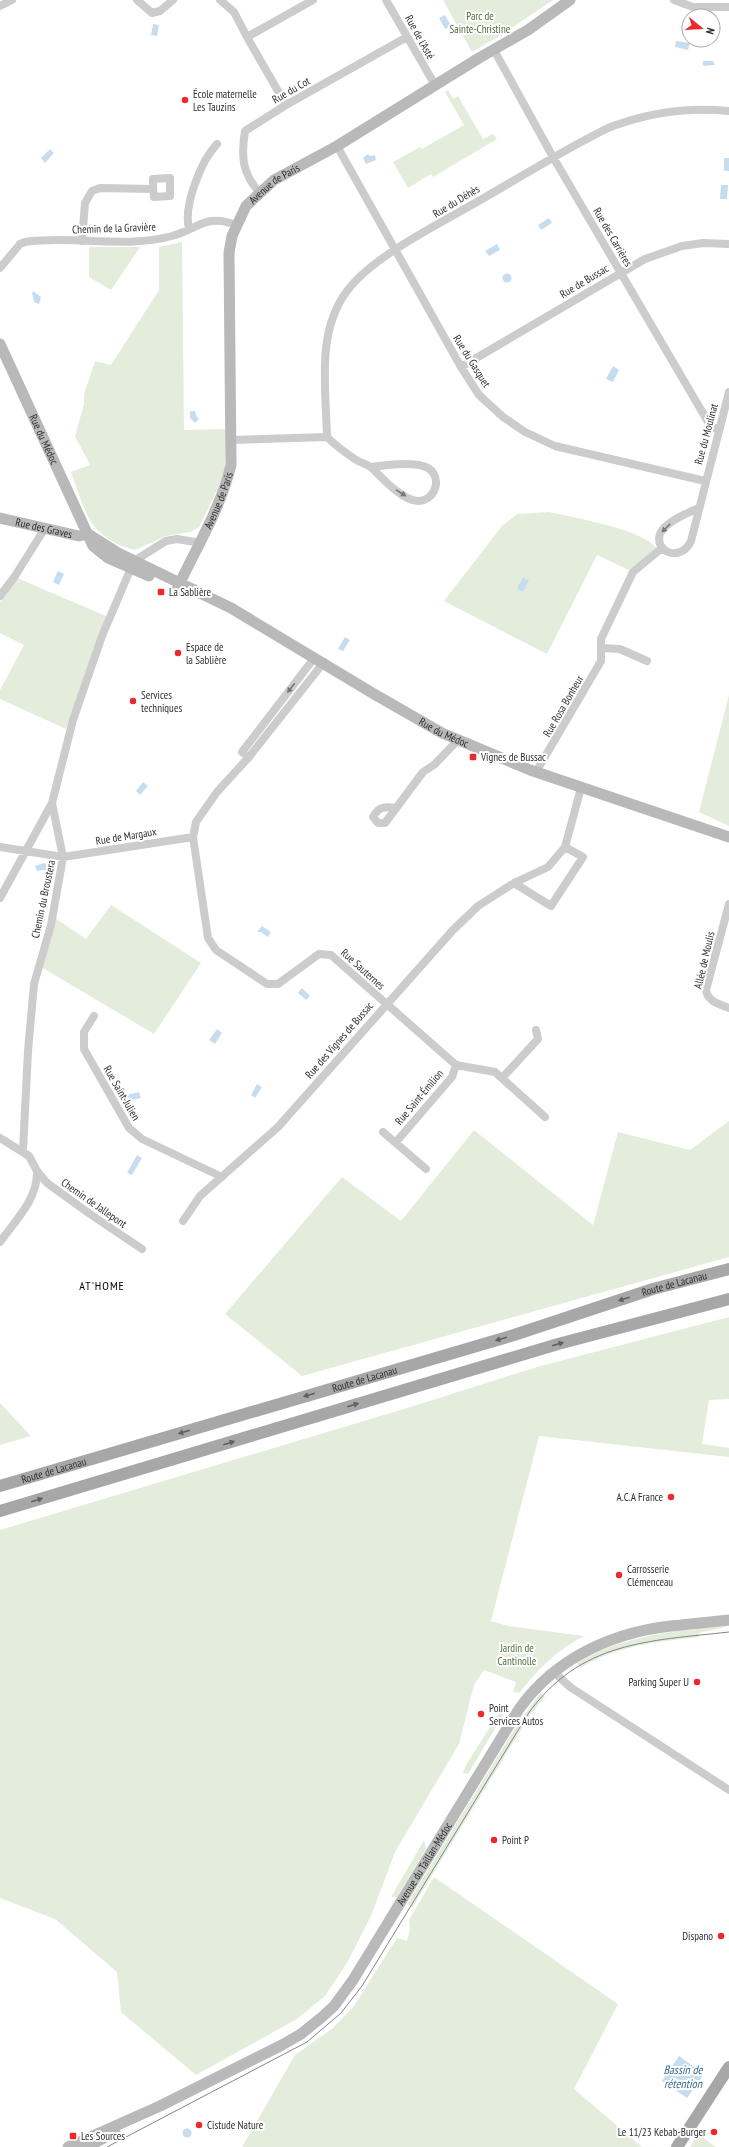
<svg xmlns="http://www.w3.org/2000/svg" width="729" height="2147" viewBox="0 0 729 2147" font-family="'PT Sans Narrow',sans-serif">
<style>
.green{fill:#e4eddc}
.water{fill:#c7ddee}
.lines{fill:none;stroke-linecap:round;stroke-linejoin:round}
.street{stroke:#ccc;stroke-width:8}
.secondary{stroke:#b9b9b9;stroke-width:11}
.primary{stroke:#a7a7a7;stroke-width:12}
.tram{stroke:#848484;stroke-width:1}
.oneway{fill:#767676}
.oneway2{fill:#5f5f5f}
.poi-dot{fill:#ee292e;stroke:#fff;stroke-width:1.5}
.labels{text-anchor:middle;stroke-width:4;stroke-linejoin:round;paint-order:stroke}
.park-label{font-size:11px;fill:#4f6d3a;stroke:#fff}
.street-label{font-size:11px;fill:#2f2f2f;stroke:#fff}
.poi-label{font-size:11px;fill:#2f2f2f;stroke:#fff;text-anchor:start}
.neighbourhood-label{font-size:12px;letter-spacing:1px;fill:#000;stroke:#fff}
.water-label{font-size:12px;font-style:italic;fill:#386d95;stroke:#fff}
</style>
<rect width="100%" height="100%" fill="#fff"/>
<path class="green" d="M 443,0 L 553,0 L 503,34 L 472,52 Z
M 448,90 L 453,99 L 458,96 L 483,139 L 493,134 L 497,139 L 433,177 L 431,174 L 408,188 L 393,162 L 420,147 L 422,149 L 464,125 L 445,92 Z
M 182,242 L 184,430 L 226,429 L 225,467 L 217,490 L 199,527 L 190,532 L 166,536 L 135,550 C 88,538 86,512 71,472 L 90,465 L 75,436 L 84,404 L 84,394 L 95,361 L 111,365 L 159,290 L 159,247 Z
M 89,247 L 140,247 L 111,290 L 89,277 Z
M 549,512 C 572,517 646,530 657,549 L 629,570 L 597,555 L 547,654 L 444,601 L 502,526 L 517,514 Z
M 17,578 L 106,616 L 66,729 L 0,699 L 0,690 L 24,645 L 0,633 L 0,602 Z
M 729,695 L 729,826 L 699,812 Z
M 111,905 L 201,963 L 154,1034 L 41,967 L 52,916 L 86,939 Z
M 729,1121 L 729,1257 L 302,1376 L 225,1314 L 342,1177 L 401,1221 L 474,1130 L 593,1225 L 618,1132 L 690,1150 Z
M 729,1317 L 729,1399 L 709,1400 L 702,1444 L 729,1448 L 729,1457 L 539,1436 L 491,1621 L 508,1626 L 584,1636 C 557,1650 538,1669 519,1693 L 513,1692 L 516,1682 L 484,1670 L 474,1685 L 459,1744 L 395,1852 L 371,1916 L 347,1963 L 325,1996 L 297,2019 L 196,2075 L 121,2012 L 117,1972 L 55,1919 L 0,1898 L 0,1530 L 404,1409 L 537,1367 Z
M 0,1403 L 31,1436 L 0,1445 Z
M 729,1624 L 729,1626 L 699,1633 L 699,1637 C 657,1642 618,1645 580,1668 L 577,1663 C 622,1635 678,1631 729,1624 Z
M 540,1693 L 545,1697 L 530,1715 L 412,1908 L 407,1904 L 515,1728 Z
M 505,1703 L 509,1705 L 468,1774 L 463,1773 L 466,1765 Z
M 424,1840 L 426,1849 L 397,1897 L 391,1897 Z
M 434,1877 L 618,2004 L 574,2089 L 642,2147 L 242,2147 L 295,2055 L 333,2028 L 354,2006 L 397,1938 L 407,1941 L 410,1929 L 409,1920 Z
M 698,2134 L 716,2147 L 690,2147 Z"/>
<path class="water" d="M 445,15 L 451,26 L 445,29 L 439,18 Z
M 153,24 L 159,25 L 157,36 L 151,35 Z
M 676,41 L 690,43 L 688,50 L 675,47 Z
M 703,61 L 713,61 L 715,65 L 703,66 Z
M 50,149 L 54,153 L 45,163 L 41,158 Z
M 368,154 L 370,156 L 375,155 L 376,160 L 366,164 L 363,158 Z
M 724,158 L 729,158 L 729,171 L 724,171 Z
M 721,185 L 728,185 L 727,199 L 720,199 Z
M 549,218 L 552,223 L 541,230 L 538,225 Z
M 497,244 L 500,250 L 489,256 L 485,251 Z
M502.5 278a4.5 4.5 0 1 1 9 0a4.5 4.5 0 1 1-9 0Z
M 33,291 L 41,297 L 39,304 L 34,302 L 32,293 Z
M 613,366 L 619,370 L 613,382 L 606,379 Z
M 190,411 L 195,411 L 196,415 L 199,419 L 195,423 L 190,418 Z
M 58,571 L 64,574 L 59,585 L 53,582 Z
M 523,577 L 529,580 L 523,592 L 517,589 Z
M 345,637 L 350,640 L 343,651 L 338,649 Z
M 143,782 L 148,786 L 140,795 L 136,791 Z
M 44,863 L 49,866 L 48,872 L 42,870 L 37,871 L 35,866 Z
M 262,926 L 271,932 L 268,937 L 261,932 L 257,932 Z
M 302,988 L 310,996 L 306,1000 L 298,993 Z
M 217,1029 L 222,1033 L 215,1044 L 209,1040 Z
M 257,1084 L 262,1087 L 255,1098 L 251,1095 Z
M 139,1092 L 141,1098 L 127,1101 L 126,1095 Z
M 137,1155 L 142,1158 L 132,1175 L 127,1173 Z
M 679,2056 L 704,2074 L 687,2098 L 662,2081 Z
M182.5 2133a4.5 4.5 0 1 1 9 0a4.5 4.5 0 1 1-9 0Z"/>
<g class="lines">
<path class="street" d="M 137,0 L 152,13 L 160,11 L 173,0
M 220,0 L 234,12 L 247,37
M 386,0 L 435,85
M 674,0 L 693,7 L 729,7
M 0,6 L 12,0
M 494,50 L 553,157 L 711,427 L 719,429
M 286,105 L 247,37 L 313,0
M 337,146 L 461,367 L 479,395 L 503,417 L 525,432 L 555,446 L 705,481
M 259,192 C 242,173 241,156 245,131 L 286,105 L 407,37
M 189,229 C 183,206 201,161 217,144
M 82,241 L 85,203 L 92,191 L 100,188 L 153,189 L 154,197 L 170,196 L 170,178 L 153,179 L 153,189
M 0,268 L 20,244 L 25,242 C 73,235 124,249 172,236 C 198,229 206,213 236,225
M 461,367 L 645,259 L 682,246 L 703,243 L 729,244
M 327,437 C 336,446 347,454 358,461 C 362,463 368,465 372,468 C 382,478 403,501 418,501 C 439,500 443,471 423,466 C 410,462 385,465 371,467
M 232,440 L 327,437 C 326,389 316,332 347,291 C 374,254 449,219 489,195 C 520,177 550,159 581,142 C 592,137 602,130 613,126 C 651,112 690,107 729,111
M 699,508 C 689,512 664,523 660,534 C 654,552 681,563 691,541 L 729,392
M 0,596 L 15,576 L 45,528
M 602,648 L 620,649 L 647,661
M 324,662 L 249,757 L 217,792 L 196,822 L 193,837 L 208,938 L 216,950 L 267,984 L 278,984 L 319,954 L 331,955 L 456,1065 L 495,1072 L 545,1117
M 249,757 L 242,752 L 315,657
M 536,772 L 601,661 L 601,639 L 633,572 L 662,548
M 395,808 C 385,806 378,807 373,817 L 378,823 L 385,823 L 423,772 L 434,765 L 458,740
M 0,847 L 63,857 L 193,837
M 514,883 L 551,906 L 583,857 L 565,847
M 0,898 L 52,803
M 729,904 L 706,990 C 708,1002 719,1004 729,1008
M 94,1016 L 84,1032 L 84,1049 L 129,1128 L 142,1139 L 222,1177
M 503,1077 L 538,1039 L 536,1030
M 383,1132 L 426,1169
M 0,1138 L 29,1156 L 37,1171 L 47,1183 L 90,1214 L 142,1249
M 396,1142 L 452,1077 L 456,1065
M 23,1150 L 28,1051 L 34,984 L 51,925 L 63,857 L 52,803 L 73,720 L 102,636 L 134,561 L 166,541 L 177,539 L 201,543
M 183,1221 L 200,1196 L 278,1127 L 453,930 L 478,906 L 514,883 L 548,867 L 565,847 L 581,788
M 0,1242 C 15,1221 38,1199 37,1171
M 554,1672 L 570,1687 L 729,1790"/>
<g class="secondary">
<path id="s1" d="M 0,344 L 93,546 L 108,558 L 149,576"/>
<path id="s2" d="M 0,518 L 79,536 L 88,534"/>
<path id="s3" d="M 88,534 L 118,553 L 231,608 L 374,694 L 442,733 L 530,770 L 729,837"/>
<path id="s4" d="M 177,589 C 196,548 220,510 231,465 L 229,253 L 232,236 L 246,206 L 274,180 L 337,146 L 479,58 L 528,30 L 570,0"/>
<path id="s5" d="M 68,2147 L 160,2106 L 282,2045 L 301,2034 L 322,2017 L 334,2006 L 353,1980 L 519,1709 C 557,1656 617,1630 681,1625 C 697,1623 713,1622 729,1620"/>
<path d="M 87,2147 L 115,2132"/>
</g>
<g class="primary">
<path id="s6" d="M 0,1486 L 514,1335 L 653,1289 L 729,1269"/>
<path d="M 0,1511 L 558,1344 L 729,1299"/>
<path d="M 677,2147 L 729,2067"/>
</g>
<path class="tram" d="M 107,2147 L 307,2042 L 341,2013 L 362,1986 L 528,1714 C 580,1641 649,1641 729,1632"/>
</g>
<defs><path id="oneway-solid" d="M-6-.8H1V-3.2L6.5 0L1 3.2V.8H-6Z"/></defs>
<g class="oneway">
<use href="#oneway-solid" transform="translate(401 493) rotate(32)"/>
<use href="#oneway-solid" transform="translate(666 528) rotate(135)"/>
<use href="#oneway-solid" transform="translate(291 688) rotate(128)"/>
</g>
<g class="oneway2">
<use href="#oneway-solid" transform="translate(624 1299) rotate(162)"/>
<use href="#oneway-solid" transform="translate(501 1339) rotate(164)"/>
<use href="#oneway-solid" transform="translate(558 1344) rotate(-16)"/>
<use href="#oneway-solid" transform="translate(309 1395) rotate(164)"/>
<use href="#oneway-solid" transform="translate(353 1405) rotate(-17)"/>
<use href="#oneway-solid" transform="translate(184 1432) rotate(164)"/>
<use href="#oneway-solid" transform="translate(229 1443) rotate(-17)"/>
<use href="#oneway-solid" transform="translate(37 1500) rotate(-17)"/>
</g>
<g class="poi-dot">
<circle cx="185" cy="100" r="4"/>
<rect x="157" y="588" width="8" height="8" rx="2"/>
<circle cx="178" cy="653" r="4"/>
<circle cx="133" cy="701" r="4"/>
<rect x="469" y="753" width="8" height="8" rx="2"/>
<circle cx="671" cy="1497" r="4"/>
<circle cx="619" cy="1575" r="4"/>
<circle cx="697" cy="1682" r="4"/>
<circle cx="481" cy="1714" r="4"/>
<circle cx="494" cy="1840" r="4"/>
<circle cx="721" cy="1936" r="4"/>
<circle cx="199" cy="2125" r="4"/>
<circle cx="714" cy="2132" r="4"/>
<rect x="69" y="2132" width="8" height="8" rx="2"/>
</g>
<g class="labels">
<g class="park-label">
<text x="480" y="20">Parc de<tspan x="480" dy="13">Sainte-Christine</tspan></text>
<text x="517" y="1652">Jardin de<tspan x="517" dy="13">Cantinolle</tspan></text>
</g>
<g class="street-label">
<text transform="translate(420 37) rotate(61)" y="4">Rue de l'Asté</text>
<text transform="translate(291 90) rotate(-30)" y="4">Rue du Cot</text>
<text dy="4" stroke="none"><textPath href="#s4" startOffset="434">Avenue de Paris</textPath></text>
<text transform="translate(456 201) rotate(-31)" y="4">Rue du Déhès</text>
<text transform="translate(114 228) rotate(-2)" y="4">Chemin de la Gravière</text>
<text transform="translate(613 237) rotate(60)" y="4">Rue des Carrières</text>
<text transform="translate(584 281) rotate(-31)" y="4">Rue de Bussac</text>
<text transform="translate(472 361) rotate(58)" y="4">Rue du Gasquet</text>
<text transform="translate(706 434) rotate(-75)" y="4">Rue du Moulinat</text>
<text dy="4" stroke="none"><textPath href="#s1" startOffset="105">Rue du Médoc</textPath></text>
<text dy="4" stroke="none"><textPath href="#s4" startOffset="98">Avenue de Paris</textPath></text>
<text dy="4" stroke="none"><textPath href="#s2" startOffset="45">Rue des Graves</textPath></text>
<text transform="translate(563 706) rotate(-60)" y="4">Rue Rosa Bonheur</text>
<text dy="4" stroke="none"><textPath href="#s3" startOffset="408">Rue du Médoc</textPath></text>
<text transform="translate(126 836) rotate(-9)" y="4">Rue de Margaux</text>
<text transform="translate(43 899) rotate(-78)" y="4">Chemin du Broustera</text>
<text transform="translate(704 960) rotate(-77)" y="4">Allée de Moulis</text>
<text transform="translate(363 969) rotate(42)" y="4">Rue Sauternes</text>
<text transform="translate(339 1040) rotate(-49)" y="4">Rue des Vignes de Bussac</text>
<text transform="translate(122 1093) rotate(60)" y="4">Rue Saint-Julien</text>
<text transform="translate(419 1097) rotate(-50)" y="4">Rue Saint-Émilion</text>
<text transform="translate(94 1203) rotate(35)" y="4">Chemin de Jallepont</text>
<text dy="4" stroke="none"><textPath href="#s6" startOffset="704">Route de Lacanau</textPath></text>
<text dy="4" stroke="none"><textPath href="#s6" startOffset="380">Route de Lacanau</textPath></text>
<text dy="4" stroke="none"><textPath href="#s6" startOffset="56">Route de Lacanau</textPath></text>
<text dy="4" stroke="none"><textPath href="#s5" startOffset="471">Avenue du Taillan-Médoc</textPath></text>
</g>
<g class="poi-label">
<text x="193" y="98">École maternelle<tspan x="193" dy="13">Les Tauzins</tspan></text>
<text x="169" y="596">La Sablière</text>
<text x="186" y="651">Espace de<tspan x="186" dy="13">la Sablière</tspan></text>
<text x="141" y="699">Services<tspan x="141" dy="13">techniques</tspan></text>
<text x="481" y="761">Vignes de Bussac</text>
<text x="663" y="1501" text-anchor="end">A.C.A France</text>
<text x="627" y="1573">Carrosserie<tspan x="627" dy="13">Clémenceau</tspan></text>
<text x="689" y="1686" text-anchor="end">Parking Super U</text>
<text x="489" y="1712">Point<tspan x="489" dy="13">Services Autos</tspan></text>
<text x="502" y="1844">Point P</text>
<text x="713" y="1940" text-anchor="end">Dispano</text>
<text x="207" y="2129">Cistude Nature</text>
<text x="706" y="2136" text-anchor="end">Le 11/23 Kebab-Burger</text>
<text x="81" y="2140">Les Sources</text>
</g>
<g class="neighbourhood-label">
<text x="102" y="1290">AT'HOME</text>
</g>
<g class="water-label">
<text x="683" y="2074">Bassin de<tspan x="683" dy="14">rétention</tspan></text>
</g>
</g>
<g transform="translate(701 28) rotate(108)"><circle r="19" fill="#ffffff" stroke="#acacac"/>
<path d="M0-3L7 15L0 10L-7 15Z" fill="#ee292e"/>
<text y="-6" font-size="11" font-weight="bold" text-anchor="middle" fill="#2f2f2f">N</text>
</g>
</svg>
